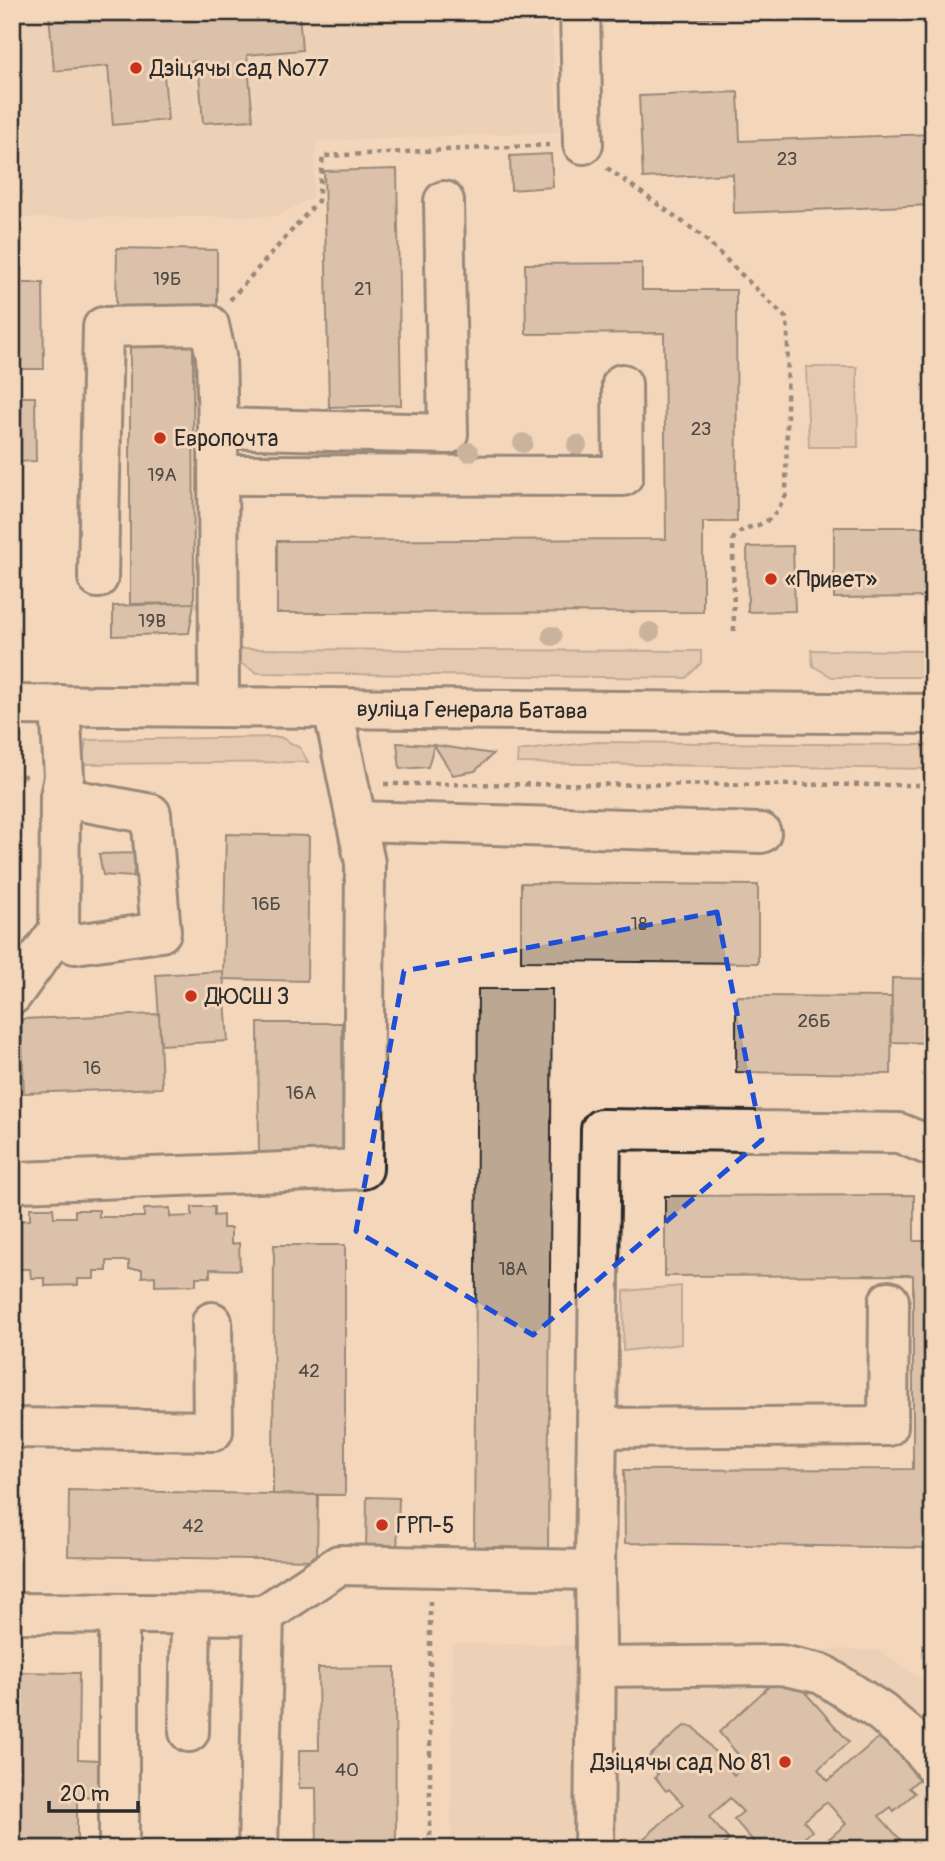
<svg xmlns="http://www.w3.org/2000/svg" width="945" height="1861" viewBox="0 0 945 1861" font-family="Pangolin,sans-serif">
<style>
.built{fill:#e3c9af}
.green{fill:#d3bba3;stroke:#7f7367;stroke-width:2}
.building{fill:#bca793;stroke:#2b2b2b;stroke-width:2}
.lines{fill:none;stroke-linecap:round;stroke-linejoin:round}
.minor-casing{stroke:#2b2b2b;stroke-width:44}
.path{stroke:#2b2b2b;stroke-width:4.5;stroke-dasharray:5 5;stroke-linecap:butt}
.minor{stroke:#f4d7bb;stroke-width:38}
.tree{fill:#988879}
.marked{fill:none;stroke:#1d4ed8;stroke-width:5;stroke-dasharray:14 9;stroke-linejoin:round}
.poi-dot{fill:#c8321e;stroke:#f4d7bb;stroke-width:2.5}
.labels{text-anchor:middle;stroke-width:6;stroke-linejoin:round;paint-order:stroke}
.number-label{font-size:19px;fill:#4f4a45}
.poi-label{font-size:23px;fill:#2b2b2b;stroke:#f4d7bb;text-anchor:start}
.street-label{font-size:23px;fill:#2b2b2b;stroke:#f4d7bb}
</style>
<rect width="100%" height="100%" fill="#f4d7bb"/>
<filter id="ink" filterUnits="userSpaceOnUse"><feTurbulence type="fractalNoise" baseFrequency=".0143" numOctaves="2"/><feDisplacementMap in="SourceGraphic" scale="14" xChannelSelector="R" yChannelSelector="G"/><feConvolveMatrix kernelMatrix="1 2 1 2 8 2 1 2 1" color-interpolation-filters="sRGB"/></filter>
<g filter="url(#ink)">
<path class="built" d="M 12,12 L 551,12 L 558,132 L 317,141 L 312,198 L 278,216 L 12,218 Z
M 452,1643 L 878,1650 L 933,1686 L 933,1849 L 451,1849 Z"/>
<path class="green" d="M 806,367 L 857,367 L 858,447 L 809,447 Z
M 238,649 L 701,651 L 701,663 L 686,678 L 257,673 L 240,663 Z
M 811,650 L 933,651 L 933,677 L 832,677 L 813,666 Z
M 280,737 L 300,748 L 308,762 L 82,764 L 86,740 Z
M 596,742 L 933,745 L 933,769 L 517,763 L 518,751 Z
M 681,1286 L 681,1344 L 623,1351 L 624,1291 Z"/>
<path class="building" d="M 70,12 L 299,12 L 302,50 L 247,55 L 253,120 L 203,123 L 198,61 L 163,64 L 168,120 L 113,125 L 108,66 L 54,71 L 49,14 Z
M 603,12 L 833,12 L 833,13 L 604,22 Z
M 738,92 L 740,141 L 933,134 L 933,205 L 734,213 L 733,174 L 643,178 L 639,96 Z
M 551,154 L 553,187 L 511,190 L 510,156 Z
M 397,169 L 401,405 L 329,407 L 324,171 Z
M 117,248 L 217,250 L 217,308 L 116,307 Z
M 642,263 L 642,290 L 736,290 L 737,522 L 703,522 L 703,612 L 277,613 L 277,541 L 666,539 L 664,333 L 526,334 L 525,264 Z
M 12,283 L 43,283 L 44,369 L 12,369 Z
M 130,344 L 193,344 L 194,603 L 130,604 Z
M 12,397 L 35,397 L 36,461 L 12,462 Z
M 834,527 L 933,527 L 933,597 L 834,598 Z
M 793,546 L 795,611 L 748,612 L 747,547 Z
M 194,603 L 189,633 L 113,636 L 113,606 Z
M 397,743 L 434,745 L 428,767 L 400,769 Z
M 434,745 L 493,754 L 475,771 L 453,775 Z
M 929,831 L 933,831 L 933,979 L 928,979 Z
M 226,834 L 309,836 L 307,981 L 223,979 Z
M 137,853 L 133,877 L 103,875 L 99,854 Z
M 521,883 L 758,885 L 758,963 L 521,961 Z
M 223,971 L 228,1041 L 161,1045 L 156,975 Z
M 892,978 L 933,979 L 933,1043 L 891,1042 Z
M 478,989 L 552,989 L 548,1548 L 474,1547 Z
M 736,996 L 892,997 L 891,1074 L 736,1072 Z
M 159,1014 L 162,1088 L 24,1093 L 21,1019 Z
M 258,1023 L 342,1023 L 343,1160 L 259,1161 Z
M 914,1195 L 914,1241 L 933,1241 L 933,1548 L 625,1543 L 624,1470 L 913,1469 L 913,1275 L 665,1276 L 665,1196 Z
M 192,1207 L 214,1207 L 214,1216 L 223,1215 L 223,1228 L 231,1228 L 231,1244 L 239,1243 L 240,1270 L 210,1269 L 210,1277 L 196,1277 L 196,1285 L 155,1286 L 155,1276 L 142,1277 L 142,1269 L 129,1269 L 129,1261 L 107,1261 L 107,1271 L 94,1271 L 94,1279 L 78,1279 L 78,1285 L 45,1286 L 45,1278 L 31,1278 L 30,1269 L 18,1269 L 18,1261 L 12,1261 L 12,1221 L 30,1220 L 30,1208 L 53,1208 L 54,1217 L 75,1217 L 75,1210 L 99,1210 L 99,1217 L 144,1217 L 144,1209 L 170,1208 L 170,1217 L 192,1216 Z
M 274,1245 L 345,1245 L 345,1495 L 273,1494 Z
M 69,1490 L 318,1495 L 317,1560 L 68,1556 Z
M 367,1497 L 399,1498 L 397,1552 L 366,1551 Z
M 395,1667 L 396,1849 L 317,1849 L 316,1788 L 299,1788 L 299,1750 L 319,1750 L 318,1668 Z
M 786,1671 L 849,1742 L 818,1769 L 828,1781 L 878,1738 L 887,1739 L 921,1777 L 909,1788 L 915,1793 L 894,1811 L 891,1807 L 879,1816 L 909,1849 L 829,1849 L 824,1843 L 846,1824 L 827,1802 L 804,1821 L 812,1831 L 792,1849 L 760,1849 L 734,1819 L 743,1812 L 730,1798 L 709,1817 L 729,1840 L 719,1849 L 642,1849 L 642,1840 L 683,1804 L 669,1789 L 666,1791 L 655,1777 L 658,1774 L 645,1760 L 684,1726 L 694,1727 L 734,1775 L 746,1764 L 719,1732 Z
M 12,1672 L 79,1673 L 78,1759 L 99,1760 L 98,1797 L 77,1796 L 77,1849 L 12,1849 Z"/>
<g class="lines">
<defs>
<g id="minor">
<path d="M 580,12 L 583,144"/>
<path d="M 218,428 L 448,434 L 444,201"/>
<path d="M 219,475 L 623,476 L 622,384"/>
<path d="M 98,578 L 103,327 L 209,325 L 216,356 L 218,428 L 219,706"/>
<path id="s1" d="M 12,705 L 933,714"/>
<path d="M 60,797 L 151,814 L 161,932 L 75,944"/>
<path d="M 356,821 L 761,833"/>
<path d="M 12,995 L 59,930 L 60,797 L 64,777 L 60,705"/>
<path d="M 19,1182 L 363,1169 L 365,863 L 333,708"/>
<path d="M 12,1428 L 213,1431 L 212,1322"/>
<path d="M 597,1428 L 888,1426 L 889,1301"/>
<path d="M 12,1613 L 264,1615 L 339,1565 L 595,1570 L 601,1129 L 899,1133 L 933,1147"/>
<path d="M 596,1667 L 781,1665 L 822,1674 L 881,1712 L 916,1742 L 933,1764"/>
<path d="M 189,1732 L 191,1615"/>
<path d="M 119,1849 L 119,1614"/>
<path d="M 258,1849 L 264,1615"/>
<path d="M 594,1849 L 596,1645 L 595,1570"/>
</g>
</defs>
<use href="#minor" class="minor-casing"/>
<path class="path" d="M 607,168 L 701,235 L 786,318 L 788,330 L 786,495 C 780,506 775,517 763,523 C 748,530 746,524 733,539 L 734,636
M 230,300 L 318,201 L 323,156 L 549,145
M 12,776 L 29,776
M 384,784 L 933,785
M 430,1601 L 430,1849"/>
<use href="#minor" class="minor"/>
</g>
<g class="tree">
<circle cx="523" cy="443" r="10"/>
<circle cx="577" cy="445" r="10"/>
<circle cx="469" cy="452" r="10"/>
<circle cx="650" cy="632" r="10"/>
<circle cx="552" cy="636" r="10"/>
</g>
</g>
<path d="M0 0H945V1861H0ZM 717,912 L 762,1140 L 533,1335 L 356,1231 L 404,971 Z" fill="#f4d7bb" fill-opacity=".55" fill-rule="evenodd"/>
<path class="marked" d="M 717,912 L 762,1140 L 533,1335 L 356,1231 L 404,971 Z"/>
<g class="poi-dot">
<circle cx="136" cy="68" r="7"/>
<circle cx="160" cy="438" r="7"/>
<circle cx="771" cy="579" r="7"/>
<circle cx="191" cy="996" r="7"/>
<circle cx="382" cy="1525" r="7"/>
<circle cx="785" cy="1762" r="7"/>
</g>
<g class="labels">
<g class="number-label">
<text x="787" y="165">23</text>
<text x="167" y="285">19Б</text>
<text x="363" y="295">21</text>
<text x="701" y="435">23</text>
<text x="162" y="481">19А</text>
<text x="152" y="627">19В</text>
<text x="266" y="910">16Б</text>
<text x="639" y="930">18</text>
<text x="814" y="1027">26Б</text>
<text x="92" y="1074">16</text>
<text x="301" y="1099">16А</text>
<text x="513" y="1275">18А</text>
<text x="309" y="1377">42</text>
<text x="193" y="1532">42</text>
<text x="347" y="1776">40</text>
</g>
<g class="poi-label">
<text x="150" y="76">Дзіцячы сад №77</text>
<text x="174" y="446">Европочта</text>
<text x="785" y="587">«Привет»</text>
<text x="205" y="1004">ДЮСШ 3</text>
<text x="396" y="1533">ГРП-5</text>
<text x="771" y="1770" text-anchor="end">Дзіцячы сад № 81</text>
</g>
<g class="street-label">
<text dy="8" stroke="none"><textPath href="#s1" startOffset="460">вуліца Генерала Батава</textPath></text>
</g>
</g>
<rect width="945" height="1861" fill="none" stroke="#f4d7bb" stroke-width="42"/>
<rect x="21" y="21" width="903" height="1819" fill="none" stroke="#2b2b2b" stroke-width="2.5" filter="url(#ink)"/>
<path d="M49 1801v10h89v-10" fill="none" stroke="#2b2b2b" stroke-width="3.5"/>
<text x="60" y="1801" font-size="21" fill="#2b2b2b" stroke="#f4d7bb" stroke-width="5" paint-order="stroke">20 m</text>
</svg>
